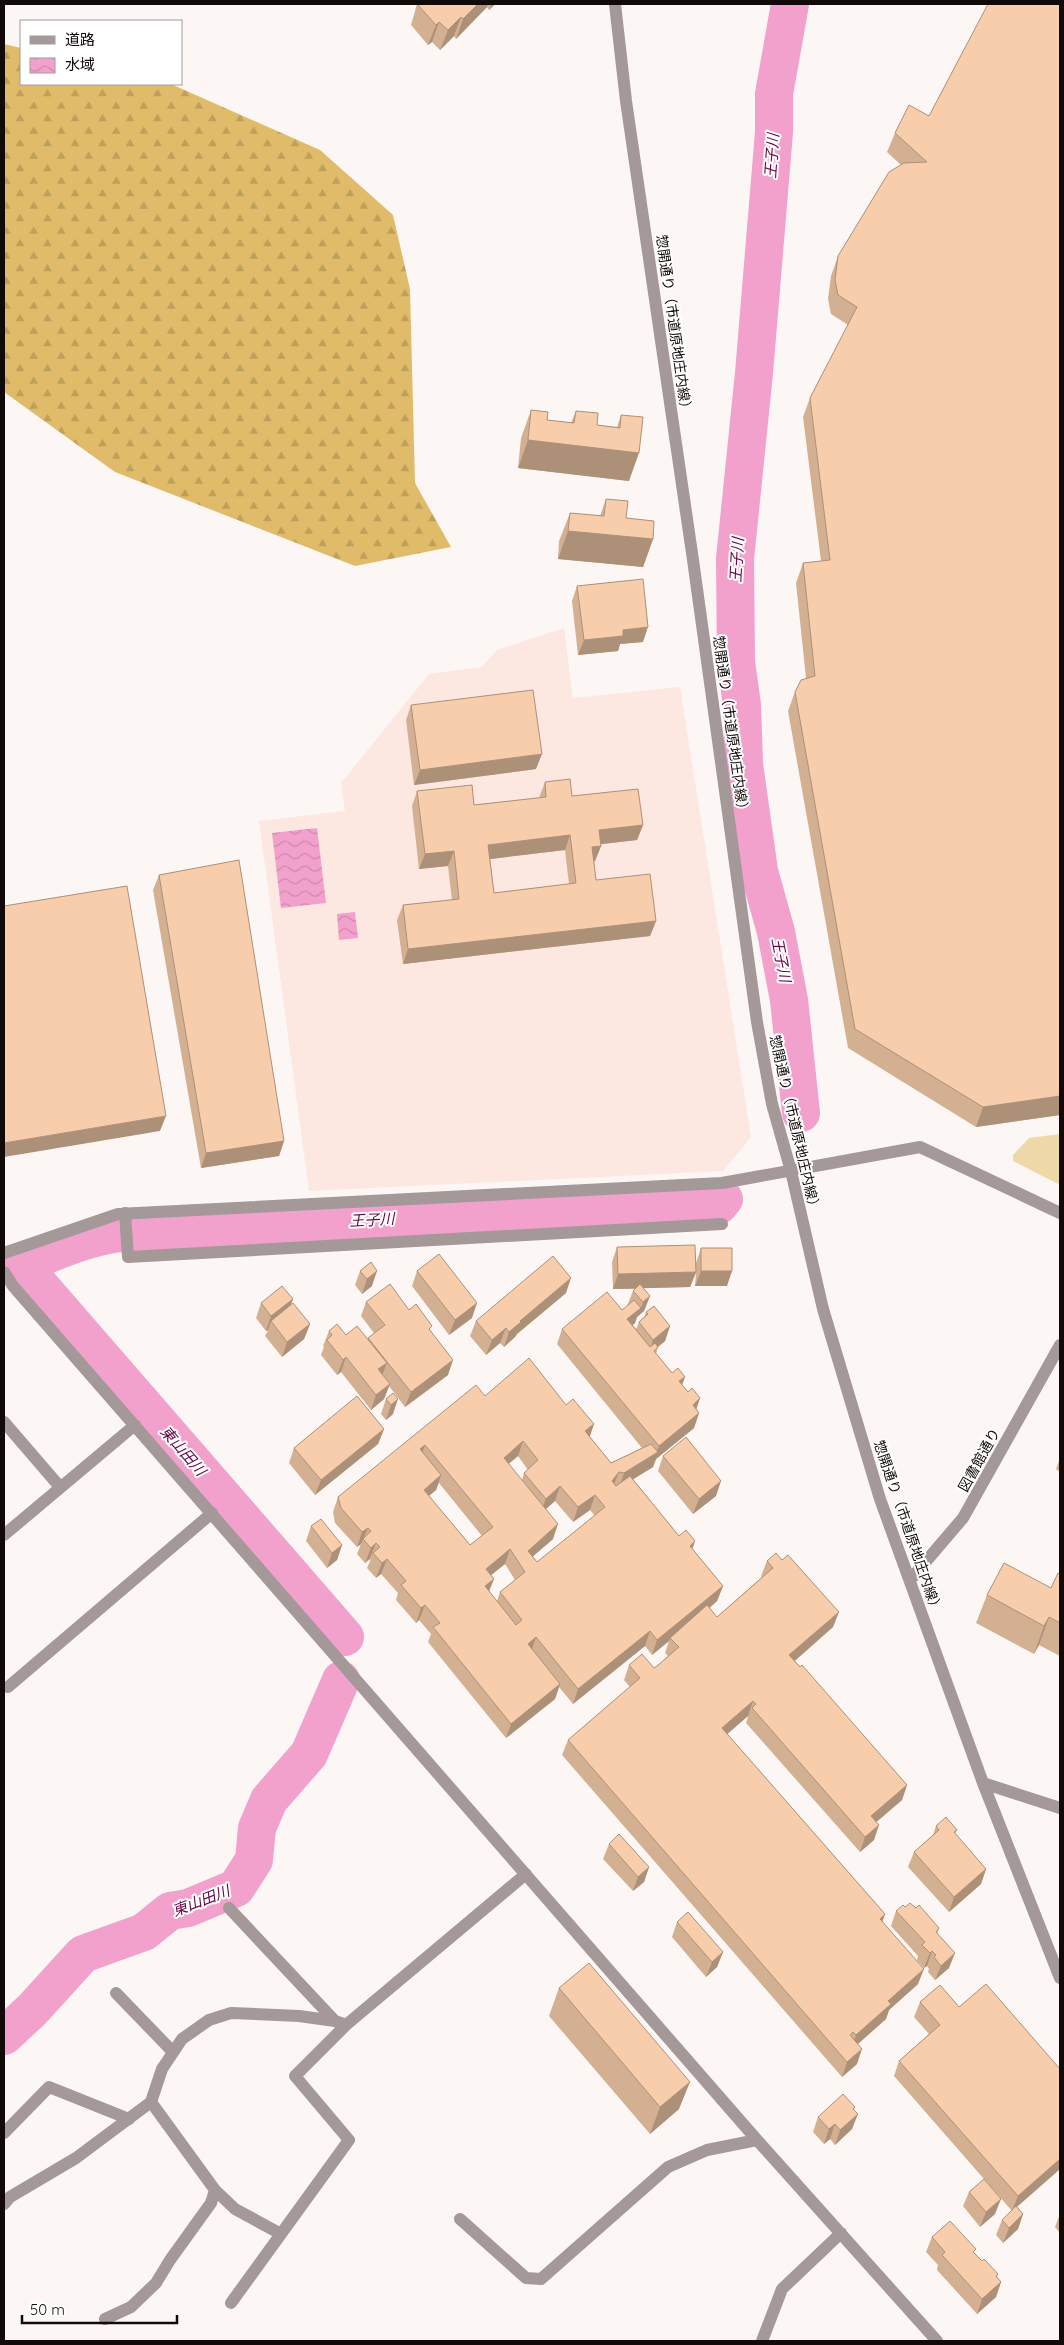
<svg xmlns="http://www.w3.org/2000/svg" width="1064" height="2345" viewBox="0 0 1064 2345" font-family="Quicksand,'Noto Sans JP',sans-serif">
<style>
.built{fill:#fce7e1}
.green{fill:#f0d9a9}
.forest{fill:url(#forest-firs)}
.water{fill:url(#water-waves)}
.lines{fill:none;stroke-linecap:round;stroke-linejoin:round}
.river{stroke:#f2a1cc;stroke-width:38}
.minor{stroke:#a49899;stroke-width:12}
.wall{fill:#d4b093;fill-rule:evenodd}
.shaded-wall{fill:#ad9078}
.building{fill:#f7cdab;stroke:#ad9078;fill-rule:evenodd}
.labels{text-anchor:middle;stroke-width:4;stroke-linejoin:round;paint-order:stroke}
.street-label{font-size:14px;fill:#120a08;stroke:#fff}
.water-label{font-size:15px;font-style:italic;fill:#660446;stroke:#fff}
</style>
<defs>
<pattern id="forest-firs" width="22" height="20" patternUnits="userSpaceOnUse" patternTransform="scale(1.25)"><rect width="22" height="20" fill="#e0bc6a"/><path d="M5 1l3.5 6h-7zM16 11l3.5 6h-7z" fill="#bfa05a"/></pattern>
<pattern id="water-waves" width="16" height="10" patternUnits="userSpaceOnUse" patternTransform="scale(1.25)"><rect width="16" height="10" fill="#f2a1cc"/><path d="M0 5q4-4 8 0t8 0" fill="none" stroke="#ce89ae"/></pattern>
</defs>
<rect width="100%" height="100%" fill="#fcf7f5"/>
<path class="built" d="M 564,628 L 573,698 L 680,687 L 751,1137 L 723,1171 L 309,1191 L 259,821 L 345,811 L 341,783 L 429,674 L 482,667 L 497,650 Z"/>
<path class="green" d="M 1060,1134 L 1060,1185 L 1013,1161 L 1013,1155 L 1029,1138 Z"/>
<path class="forest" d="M 4,44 L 21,48 L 21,84 L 171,84 L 320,150 L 393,215 L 410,289 L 415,483 L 451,547 L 355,566 L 115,472 L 4,392 Z"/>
<path class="water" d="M 317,828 L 326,903 L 281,908 L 272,833 Z
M 355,912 L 358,938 L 339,940 L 337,914 Z"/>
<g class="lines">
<path class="river" d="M 790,4 L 774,94 L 774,132 L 754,373 L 735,559 L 736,662 L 742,705 L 744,764 L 759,871 L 776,932 L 789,1000 L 801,1113
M 345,1637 L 22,1265 C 63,1248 102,1230 148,1232 L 719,1205 L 724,1199
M 4,2036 L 32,2010 L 83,1954 L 144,1932 L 170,1911 L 188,1908 L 236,1888 L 254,1860 L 257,1828 L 269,1800 L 309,1754 L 341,1680"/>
<path class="minor" d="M 615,4 L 626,101 L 693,560 L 757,1022 L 772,1104 L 791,1171 L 823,1309 L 880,1499 L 983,1783 L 1060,1978
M 125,1213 L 128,1257 L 722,1224
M 4,1253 L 118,1214 L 722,1183 L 920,1147 L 1060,1213
M 4,1272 L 13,1286 L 757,2140 L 937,2341
M 4,1422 L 60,1487
M 4,1535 L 135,1425
M 910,1580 L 963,1518 L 1060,1345
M 8,1687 L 212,1513
M 983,1783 L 1060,1808
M 229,1908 L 335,2021
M 116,1993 L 173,2052
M 4,2133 L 49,2087 L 129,2119
M 215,2190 L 235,2209 L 281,2234
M 4,2204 L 10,2197 L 76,2158 L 151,2102
M 460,2219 L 526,2278 L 541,2279 L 668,2167 L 707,2150 L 757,2140
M 231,2303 L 349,2140 L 295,2076 L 346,2025 L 526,1874
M 105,2319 L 131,2307 L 156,2283 L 170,2260 L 211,2203 L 215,2190 L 151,2102 L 162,2069 L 182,2039 L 209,2020 L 231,2013 L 299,2016 L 335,2021 L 346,2025
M 762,2341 L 782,2289 L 841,2233"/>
</g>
<path class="wall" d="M 417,4 L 495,4 L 489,10 L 487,7 L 456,39 L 454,36 L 440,50 L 432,42 L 428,45 L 411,25 Z
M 929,116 L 1060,1115 L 976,1127 L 848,1048 L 788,711 L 795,692 L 806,678 L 796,583 L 803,563 L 821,561 L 803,417 L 810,398 L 848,325 L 831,314 L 828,299 L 831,276 L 838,256 L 901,165 L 887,152 L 895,133 Z
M 531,410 L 547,420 L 571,423 L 576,411 L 597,425 L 617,427 L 621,415 L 629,481 L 518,468 L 521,438 Z
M 606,499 L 626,518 L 653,539 L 643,567 L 558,559 L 559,541 L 570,513 L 600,516 Z
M 577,586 L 643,642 L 620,644 L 618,651 L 578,655 L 572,601 Z
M 411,705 L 536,769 L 414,785 L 406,720 Z
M 545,782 L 572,796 L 643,825 L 637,840 L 601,844 L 601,846 L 595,861 L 594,861 L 596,880 L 656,921 L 650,936 L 403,964 L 397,920 L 403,905 L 452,900 L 448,866 L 419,869 L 412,806 L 417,791 L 474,805 L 539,798 ZM 565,850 L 569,884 L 494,893 L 490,859 Z
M 159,875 L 284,1141 L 279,1156 L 201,1168 L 153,890 Z
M 617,1247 L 696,1263 L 701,1248 L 727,1286 L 695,1286 L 696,1273 L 690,1287 L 643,1288 L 650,1296 L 644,1311 L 637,1317 L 635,1323 L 633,1325 L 636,1329 L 639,1322 L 644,1317 L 646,1312 L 670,1326 L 665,1341 L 658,1347 L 656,1354 L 672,1373 L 685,1377 L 682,1385 L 688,1392 L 700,1398 L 696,1409 L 699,1413 L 694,1428 L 656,1459 L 653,1467 L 633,1479 L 679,1536 L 695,1541 L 692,1549 L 723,1586 L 717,1601 L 710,1608 L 717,1617 L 762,1577 L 761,1576 L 767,1561 L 833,1627 L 795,1661 L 907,1785 L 902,1800 L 876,1822 L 874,1840 L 860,1852 L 746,1723 L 748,1717 L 748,1716 L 727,1734 L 885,1914 L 882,1922 L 918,1984 L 889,2010 L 886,2019 L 858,2044 L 857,2064 L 842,2077 L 562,1755 L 568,1740 L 630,1687 L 624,1680 L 629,1665 L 654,1668 L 657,1666 L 668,1656 L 665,1653 L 669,1641 L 652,1655 L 645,1646 L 573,1704 L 559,1687 L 555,1699 L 506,1738 L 428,1642 L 431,1634 L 419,1620 L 416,1623 L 396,1600 L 398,1593 L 381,1574 L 376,1578 L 367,1568 L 371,1559 L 365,1563 L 357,1554 L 361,1544 L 357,1547 L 335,1523 L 333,1512 L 338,1497 L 485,1396 L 566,1405 L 594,1424 L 589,1437 L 611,1463 L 642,1448 L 557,1344 L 562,1329 L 622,1310 L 627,1306 L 633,1291 L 635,1289 L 613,1289 L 612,1262 ZM 518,1456 L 528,1470 L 524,1473 L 522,1480 L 508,1464 ZM 439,1483 L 482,1536 L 470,1545 L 429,1496 L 436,1490 ZM 555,1501 L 573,1522 L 590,1510 L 595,1516 L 537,1562 L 533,1556 L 553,1539 L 546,1509 ZM 505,1564 L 515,1580 L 500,1592 L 497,1601 L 489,1592 L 491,1575 Z
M 371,1262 L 372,1286 L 362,1294 L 355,1285 L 360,1271 Z
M 417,1271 L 472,1318 L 449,1335 L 412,1286 Z
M 566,1293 L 517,1334 L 515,1337 L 504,1347 L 500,1343 L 486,1355 L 470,1336 L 476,1321 Z
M 293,1299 L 290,1306 L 310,1324 L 304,1339 L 282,1357 L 265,1336 L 268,1330 L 266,1331 L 256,1318 L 261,1303 Z
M 366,1302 L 409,1310 L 431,1331 L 448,1375 L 405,1407 L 389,1386 L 384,1399 L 371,1410 L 341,1372 L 337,1375 L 321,1355 L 324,1347 L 323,1346 L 329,1331 L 368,1339 L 368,1338 L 374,1333 L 361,1316 Z
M 393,1393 L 393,1414 L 386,1420 L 381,1414 L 386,1399 Z
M 384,1429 L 378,1444 L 315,1495 L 289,1463 L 294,1448 Z
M 663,1456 L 716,1496 L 693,1514 L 658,1471 Z
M 1060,1458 L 1060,1472 L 1056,1469 Z
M 311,1526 L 342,1545 L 337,1560 L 327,1568 L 306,1541 Z
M 1060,1574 L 1060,1656 L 1039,1645 L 1034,1654 L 976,1623 L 987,1595 L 1051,1588 Z
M 936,1826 L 957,1830 L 955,1834 L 986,1869 L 981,1884 L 949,1912 L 908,1867 L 914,1852 L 933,1835 Z
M 609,1844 L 649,1867 L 644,1882 L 633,1891 L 603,1859 Z
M 905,1907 L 916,1908 L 939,1928 L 937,1934 L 949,1968 L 935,1980 L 928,1972 L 929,1969 L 927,1966 L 924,1968 L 917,1960 L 918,1956 L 891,1926 L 896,1911 Z
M 677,1922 L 723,1952 L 717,1967 L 706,1977 L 672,1937 Z
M 940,1985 L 1060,2169 L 1017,2207 L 1023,2214 L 1018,2229 L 1003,2243 L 996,2235 L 1002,2220 L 1012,2211 L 985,2180 L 995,2214 L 980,2227 L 963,2206 L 969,2192 L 984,2179 L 894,2076 L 899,2061 L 929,2034 L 914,2017 L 920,2002 Z
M 559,1988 L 679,2109 L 650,2134 L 549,2016 Z
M 854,2110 L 852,2129 L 835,2145 L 830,2139 L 824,2144 L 813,2132 L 818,2117 Z
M 1060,2214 L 1060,2233 L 1055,2227 Z
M 932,2237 L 975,2253 L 982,2261 L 998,2274 L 997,2278 L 1001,2282 L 996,2297 L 977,2314 L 937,2270 L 938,2265 L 926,2252 Z"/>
<path class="shaded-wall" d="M 478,4 L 488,4 L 487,7 L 456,39 L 463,19 Z
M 492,4 L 495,4 L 489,10 Z
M 461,17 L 454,36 L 440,50 L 448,30 Z
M 439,22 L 432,42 L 428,45 L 436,25 Z
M 528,440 L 639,453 L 629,481 L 518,468 Z
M 568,531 L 653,539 L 643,567 L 558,559 Z
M 648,627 L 643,642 L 620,644 L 618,651 L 578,655 L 584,640 L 623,630 Z
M 542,754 L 536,769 L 414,785 L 420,770 Z
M 643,825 L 637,840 L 594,845 L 599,830 Z
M 570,835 L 565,850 L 482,860 L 488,845 Z
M 601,846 L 595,861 L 586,862 L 592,847 Z
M 454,851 L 448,866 L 419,869 L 425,854 Z
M 656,921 L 650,936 L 403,964 L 408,949 Z
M 1060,1096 L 1060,1115 L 976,1127 L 983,1107 Z
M 166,1116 L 160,1131 L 4,1157 L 4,1143 Z
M 284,1141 L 279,1156 L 201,1168 L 206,1153 Z
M 377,1271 L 372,1286 L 362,1294 L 367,1279 Z
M 701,1271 L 732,1271 L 727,1286 L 695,1286 Z
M 696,1272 L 690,1287 L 613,1289 L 618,1274 Z
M 571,1278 L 566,1293 L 517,1334 L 515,1337 L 504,1347 L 509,1332 L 520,1321 Z
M 650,1296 L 644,1311 L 637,1317 L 635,1323 L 622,1334 L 627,1319 L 641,1308 L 643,1302 Z
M 293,1299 L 288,1313 L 271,1321 L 268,1330 L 266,1331 L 271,1316 Z
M 477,1303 L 472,1318 L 449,1335 L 455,1320 Z
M 310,1324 L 304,1339 L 282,1357 L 287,1342 Z
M 670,1326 L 665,1341 L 648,1355 L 653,1340 Z
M 506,1328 L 500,1343 L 486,1355 L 492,1340 Z
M 346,1357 L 341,1372 L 337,1375 L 343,1360 Z
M 453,1360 L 448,1375 L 405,1407 L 411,1392 Z
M 387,1363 L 381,1378 L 378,1369 Z
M 685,1377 L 679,1392 L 679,1381 Z
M 390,1384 L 384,1399 L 371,1410 L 376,1395 Z
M 700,1398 L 695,1413 L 693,1405 Z
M 398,1399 L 393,1414 L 386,1420 L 391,1405 Z
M 699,1413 L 694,1428 L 656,1459 L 653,1467 L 619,1488 L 624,1473 L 656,1453 L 659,1446 Z
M 594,1424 L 589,1439 L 585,1431 Z
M 384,1429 L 378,1444 L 315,1495 L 321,1480 Z
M 523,1441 L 518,1456 L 498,1473 L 504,1458 Z
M 425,1445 L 420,1460 L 420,1449 Z
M 619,1472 L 613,1487 L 612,1481 Z
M 441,1475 L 436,1490 L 419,1504 L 424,1490 Z
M 721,1481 L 716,1496 L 693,1514 L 699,1499 Z
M 560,1486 L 555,1501 L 540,1514 L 546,1499 Z
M 595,1495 L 590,1510 L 573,1522 L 578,1507 Z
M 558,1524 L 553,1539 L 523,1565 L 528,1551 Z
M 368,1528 L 363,1539 L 361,1544 L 357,1547 L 362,1532 Z
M 695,1541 L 690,1556 L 690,1546 Z
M 376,1543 L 370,1558 L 365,1563 L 371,1548 Z
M 342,1545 L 337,1560 L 327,1568 L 332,1553 Z
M 510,1549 L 505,1564 L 480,1584 L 486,1569 Z
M 387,1559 L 381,1574 L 376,1578 L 382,1563 Z
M 494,1579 L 488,1594 L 485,1586 Z
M 723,1586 L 717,1601 L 671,1639 L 670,1638 L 669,1641 L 652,1655 L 657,1640 Z
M 425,1605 L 419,1620 L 416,1623 L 421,1608 Z
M 839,1612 L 833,1627 L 784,1670 L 789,1655 Z
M 1049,1617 L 1039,1645 L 1034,1654 L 1044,1626 Z
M 650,1631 L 645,1646 L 573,1704 L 578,1689 Z
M 536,1637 L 531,1652 L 528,1644 Z
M 560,1684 L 555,1699 L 506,1738 L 511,1724 Z
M 753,1701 L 748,1716 L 717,1743 L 722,1728 Z
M 907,1785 L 902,1800 L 866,1831 L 871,1816 Z
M 879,1825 L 874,1840 L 860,1852 L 865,1837 Z
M 649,1867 L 644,1882 L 633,1891 L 638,1877 Z
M 986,1869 L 981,1884 L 949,1912 L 954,1897 Z
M 885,1914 L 880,1929 L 880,1919 Z
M 932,1951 L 927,1966 L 924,1968 L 930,1953 Z
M 723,1952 L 717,1967 L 706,1977 L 712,1962 Z
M 955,1953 L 949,1968 L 935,1980 L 941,1966 Z
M 924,1969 L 918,1984 L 889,2010 L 886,2019 L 851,2050 L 856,2035 L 888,2001 Z
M 862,2049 L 857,2064 L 842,2077 L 847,2062 Z
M 690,2082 L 679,2109 L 650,2134 L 660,2107 Z
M 855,2107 L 849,2122 L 858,2114 L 852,2129 L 835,2145 L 840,2130 L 853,2109 Z
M 835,2124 L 830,2139 L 824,2144 L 829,2129 Z
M 1060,2159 L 1060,2169 L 1012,2211 L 1018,2196 Z
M 1001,2199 L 995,2214 L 980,2227 L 986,2212 Z
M 1023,2214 L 1018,2229 L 1003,2243 L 1009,2228 Z
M 1001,2282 L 996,2297 L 977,2314 L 982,2299 Z"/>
<path class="building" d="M 419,4 L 478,4 L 463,19 L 461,17 L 448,30 L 439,22 L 436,25 L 418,5 Z
M 988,4 L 1060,4 L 1060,1096 L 983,1107 L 855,1029 L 795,692 L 801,680 L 815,676 L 803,563 L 830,560 L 810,398 L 857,307 L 838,295 L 835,280 L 838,256 L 889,172 L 904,163 L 927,162 L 895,133 L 909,105 L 929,116 Z
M 531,410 L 548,412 L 547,420 L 574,423 L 576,411 L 598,413 L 597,425 L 620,428 L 621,415 L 643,417 L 639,453 L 528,440 Z
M 606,499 L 628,501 L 626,518 L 654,521 L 653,539 L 568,531 L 570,513 L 604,516 Z
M 643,579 L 648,627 L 623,630 L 623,636 L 584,640 L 577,586 Z
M 533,690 L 542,754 L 420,770 L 411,705 Z
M 570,779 L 572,796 L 638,789 L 643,825 L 599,830 L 601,846 L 592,847 L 596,880 L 650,874 L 656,921 L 408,949 L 403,905 L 459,899 L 454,851 L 425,854 L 417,791 L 472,785 L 474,805 L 546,797 L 545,782 ZM 570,835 L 576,883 L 494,893 L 488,845 Z
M 239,860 L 284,1141 L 206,1153 L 159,875 Z
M 127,886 L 166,1116 L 4,1143 L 4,906 Z
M 695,1245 L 696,1272 L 618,1274 L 617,1247 Z
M 701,1248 L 732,1248 L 732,1271 L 701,1271 Z
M 439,1254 L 477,1303 L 455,1320 L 417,1271 Z
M 553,1256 L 571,1278 L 520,1321 L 521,1322 L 509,1332 L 506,1328 L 492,1340 L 476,1321 Z
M 371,1262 L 377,1271 L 367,1279 L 360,1271 Z
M 390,1284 L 409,1310 L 416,1304 L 432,1326 L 429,1329 L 453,1360 L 411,1392 L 368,1338 L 385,1325 L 366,1302 Z
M 640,1284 L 650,1296 L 643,1302 L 633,1291 Z
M 282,1286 L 293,1299 L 271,1316 L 261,1303 Z
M 607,1292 L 622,1310 L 634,1300 L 641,1308 L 627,1319 L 650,1347 L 655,1343 L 658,1347 L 654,1351 L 672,1373 L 678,1368 L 685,1377 L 679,1381 L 688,1392 L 692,1388 L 700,1398 L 693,1405 L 699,1413 L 659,1446 L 562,1329 Z
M 293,1303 L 310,1324 L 287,1342 L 271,1321 Z
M 654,1306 L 670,1326 L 653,1340 L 639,1322 L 648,1314 L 646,1312 Z
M 337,1324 L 346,1335 L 357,1326 L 387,1363 L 378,1369 L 390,1384 L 376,1395 L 346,1357 L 343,1360 L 327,1340 L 332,1335 L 329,1331 Z
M 529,1358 L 566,1405 L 573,1399 L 594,1424 L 585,1431 L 611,1463 L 651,1444 L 658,1452 L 624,1473 L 619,1472 L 612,1481 L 616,1486 L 630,1476 L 679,1536 L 686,1530 L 695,1541 L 690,1546 L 723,1586 L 657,1640 L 650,1631 L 578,1689 L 536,1637 L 528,1644 L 560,1684 L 511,1724 L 433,1627 L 440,1623 L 425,1605 L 421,1608 L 401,1585 L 406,1581 L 387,1559 L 382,1563 L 373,1553 L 380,1547 L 376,1543 L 371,1548 L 363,1539 L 371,1531 L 368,1528 L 362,1532 L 341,1508 L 338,1497 L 476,1385 L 485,1396 ZM 523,1441 L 538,1460 L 524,1473 L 546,1499 L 560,1486 L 578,1507 L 595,1495 L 605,1507 L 537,1562 L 528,1551 L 558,1524 L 504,1458 ZM 425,1445 L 493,1527 L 470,1545 L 424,1490 L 441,1475 L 420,1449 ZM 510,1549 L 525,1572 L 500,1592 L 522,1620 L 516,1625 L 485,1586 L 494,1579 L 486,1569 Z
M 393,1393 L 398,1399 L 391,1405 L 386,1399 Z
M 357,1396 L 384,1429 L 321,1480 L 294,1448 Z
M 686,1437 L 721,1481 L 699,1499 L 663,1456 Z
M 321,1519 L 342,1545 L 332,1553 L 311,1526 Z
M 776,1553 L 782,1560 L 788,1555 L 839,1612 L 789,1655 L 800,1667 L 802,1665 L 907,1785 L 871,1816 L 879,1825 L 865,1837 L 752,1708 L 756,1704 L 753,1701 L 722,1728 L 885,1914 L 880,1919 L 924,1969 L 888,2001 L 891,2004 L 856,2035 L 853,2032 L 850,2035 L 862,2049 L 847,2062 L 568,1740 L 640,1678 L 629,1665 L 642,1654 L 654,1668 L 657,1666 L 679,1647 L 670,1638 L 707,1605 L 717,1617 L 773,1568 L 767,1561 Z
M 1004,1563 L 1051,1588 L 1058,1573 L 1060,1574 L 1060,1623 L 1049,1617 L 1044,1626 L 987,1595 Z
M 946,1817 L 957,1830 L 954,1832 L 986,1869 L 954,1897 L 914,1852 L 939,1830 L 936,1826 Z
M 619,1834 L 649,1867 L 638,1877 L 609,1844 Z
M 910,1903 L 916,1908 L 919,1905 L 939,1928 L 936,1932 L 955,1953 L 941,1966 L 934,1957 L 936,1955 L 932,1951 L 930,1953 L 922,1945 L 925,1942 L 896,1911 L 903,1905 L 905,1907 Z
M 688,1912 L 723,1952 L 712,1962 L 677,1922 Z
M 589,1963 L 690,2082 L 660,2107 L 559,1988 Z
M 986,1984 L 1060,2069 L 1060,2159 L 1018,2196 L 899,2061 L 940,2025 L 920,2002 L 940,1985 L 959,2007 Z
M 843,2094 L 855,2107 L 853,2109 L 858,2114 L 840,2130 L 835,2124 L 829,2129 L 818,2117 Z
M 984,2179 L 1001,2199 L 986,2212 L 969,2192 Z
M 1016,2206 L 1023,2214 L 1009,2228 L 1002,2220 Z
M 950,2221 L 976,2249 L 973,2252 L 982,2261 L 984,2259 L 998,2274 L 996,2276 L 1001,2282 L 982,2299 L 942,2255 L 945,2252 L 932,2237 Z"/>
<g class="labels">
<g class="street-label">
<text transform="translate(674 325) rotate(82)" y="5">惣開通り（市道原地庄内線）</text>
<text transform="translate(731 726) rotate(82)" y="5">惣開通り（市道原地庄内線）</text>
<text transform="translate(795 1124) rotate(77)" y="5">惣開通り（市道原地庄内線）</text>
<text transform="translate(979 1460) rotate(-61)" y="5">図書館通り</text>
<text transform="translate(908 1527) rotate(71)" y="5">惣開通り（市道原地庄内線）</text>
</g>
<g class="water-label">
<text transform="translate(772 156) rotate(-86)" y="5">王子川</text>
<text transform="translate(737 560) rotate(-87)" y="5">王子川</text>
<text transform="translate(781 960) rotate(79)" y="5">王子川</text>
<text transform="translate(372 1220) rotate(-3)" y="5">王子川</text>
<text transform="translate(183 1451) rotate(49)" y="5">東山田川</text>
<text transform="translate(201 1901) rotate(-21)" y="5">東山田川</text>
</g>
</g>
<rect width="1064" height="2345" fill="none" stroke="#120a08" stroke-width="10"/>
<rect x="20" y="20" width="162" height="65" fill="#ffffff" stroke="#a09d9c"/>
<rect x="30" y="36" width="25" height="8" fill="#a49899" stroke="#a09d9c"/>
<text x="65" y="45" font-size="15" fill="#120a08">道路</text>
<rect x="30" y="58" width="25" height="15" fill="url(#water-waves)" stroke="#a09d9c"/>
<text x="65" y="70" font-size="15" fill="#120a08">水域</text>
<path d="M22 2315v8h155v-8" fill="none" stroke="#120a08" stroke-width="2.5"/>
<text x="30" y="2315" font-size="15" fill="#120a08" stroke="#ffffff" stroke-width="4" paint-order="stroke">50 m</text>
</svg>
